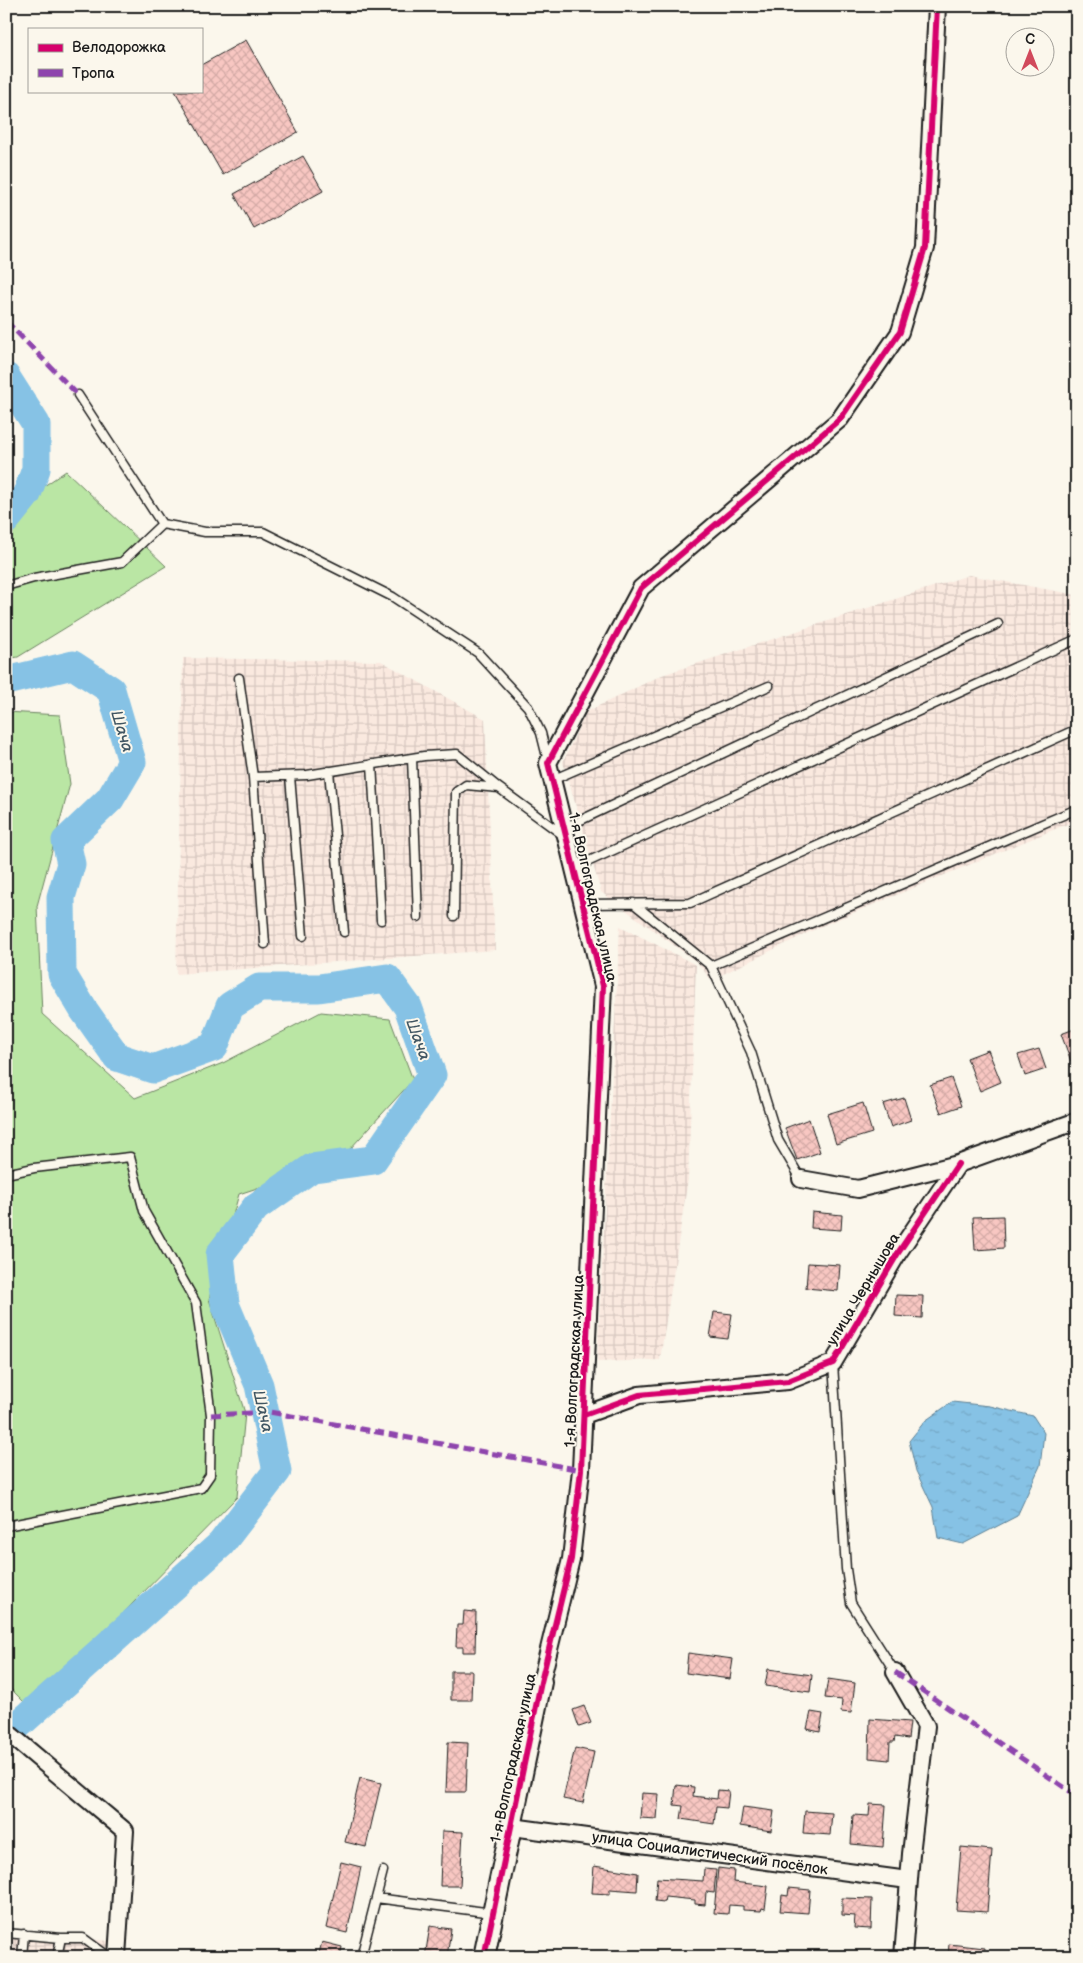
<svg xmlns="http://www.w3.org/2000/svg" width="1083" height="1963" viewBox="0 0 1083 1963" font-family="'Balsamiq Sans',sans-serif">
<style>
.industrial{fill:url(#industrial-grid)}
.green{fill:#bae6a4;stroke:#6b8160}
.water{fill:url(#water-ripples);stroke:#5c8095}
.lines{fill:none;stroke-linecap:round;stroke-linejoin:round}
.river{stroke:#86c2e5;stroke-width:29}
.building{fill:url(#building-cross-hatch);stroke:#1c1c1c}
.service-casing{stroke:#1c1c1c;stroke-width:11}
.minor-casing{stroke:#1c1c1c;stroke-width:20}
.tertiary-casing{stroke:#1c1c1c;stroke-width:24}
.service{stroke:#fbf7ec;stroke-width:8}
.minor{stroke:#fbf7ec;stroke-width:16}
.tertiary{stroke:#fbf7ec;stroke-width:20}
.quiet{stroke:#8e44ad;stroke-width:5;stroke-dasharray:10 5;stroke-linecap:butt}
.cycleway-casing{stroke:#fbf7ec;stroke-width:9}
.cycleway{stroke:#d6006c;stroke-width:6}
.labels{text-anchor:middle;stroke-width:4;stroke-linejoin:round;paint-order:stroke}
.street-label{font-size:15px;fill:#1c1c1c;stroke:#fbf7ec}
.water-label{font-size:16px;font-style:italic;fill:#415662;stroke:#fbf7ec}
</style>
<defs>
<pattern id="industrial-grid" width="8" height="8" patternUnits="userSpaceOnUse" patternTransform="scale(1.25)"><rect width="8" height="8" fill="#fae9df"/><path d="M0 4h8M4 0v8" fill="none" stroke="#d6c7bf"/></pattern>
<pattern id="water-ripples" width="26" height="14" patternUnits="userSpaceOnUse" patternTransform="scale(1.25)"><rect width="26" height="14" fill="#86c2e5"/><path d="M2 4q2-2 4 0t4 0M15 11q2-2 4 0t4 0" fill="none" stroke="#73a6c4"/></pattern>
<pattern id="building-cross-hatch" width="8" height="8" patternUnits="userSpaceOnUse" patternTransform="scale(1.25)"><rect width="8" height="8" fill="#f8c7c2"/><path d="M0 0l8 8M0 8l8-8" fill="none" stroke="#d4aaa6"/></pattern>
</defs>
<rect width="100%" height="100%" fill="#fbf7ec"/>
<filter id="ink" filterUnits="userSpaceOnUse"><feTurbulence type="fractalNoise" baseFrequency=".02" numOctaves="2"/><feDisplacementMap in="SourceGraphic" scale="10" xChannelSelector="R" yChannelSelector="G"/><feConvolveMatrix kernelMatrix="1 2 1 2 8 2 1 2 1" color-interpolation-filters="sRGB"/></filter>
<g filter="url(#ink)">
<path class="industrial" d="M 969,575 L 1077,595 L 1077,820 L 824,925 L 711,980 L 697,962 L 601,892 L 563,762 L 586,712 L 662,675 Z
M 183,658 L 381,661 L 485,719 L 495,950 L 176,974 Z
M 620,926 L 696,965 L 688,1179 L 660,1360 L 597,1362 Z
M 6,1931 L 109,1941 L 107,1957 L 6,1957 Z"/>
<path class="green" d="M 66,471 L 166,566 L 18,657 L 6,659 L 6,512 Z
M 6,712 L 60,715 L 70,784 L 37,906 L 42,1014 L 135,1098 L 223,1063 L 321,1012 L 390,1019 L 413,1080 L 339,1161 L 239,1194 L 209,1299 L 245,1413 L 237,1497 L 30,1708 L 6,1684 Z"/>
<path class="water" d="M 952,1402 L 990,1406 L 1033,1416 L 1044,1433 L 1040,1466 L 1017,1516 L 963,1544 L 938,1538 L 933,1507 L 916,1471 L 909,1441 L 925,1421 Z"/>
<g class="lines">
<path class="river" d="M 6,377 L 36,424 L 36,469 L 27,494 L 6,520
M 6,681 L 73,665 L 111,690 L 132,762 L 110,799 L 66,841 L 71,864 L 61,897 L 62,974 L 83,1009 L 117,1057 L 153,1069 L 214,1047 L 230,1006 L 259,988 L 319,988 L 387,978 L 408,1007 L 432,1075 L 373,1160 L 312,1168 L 256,1207 L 220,1254 L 225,1304 L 259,1385 L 277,1471 L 221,1544 L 6,1736"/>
</g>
<path class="building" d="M 246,40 L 298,132 L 223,175 L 175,91 L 201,91 L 201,65 Z
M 303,156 L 323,191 L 254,229 L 234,194 Z
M 1077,1028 L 1077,1059 L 1071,1061 L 1061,1034 Z
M 1039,1049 L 1046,1069 L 1025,1076 L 1018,1055 Z
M 988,1050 L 1001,1082 L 980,1091 L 967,1058 Z
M 951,1078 L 961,1106 L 941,1113 L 930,1085 Z
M 904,1098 L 911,1120 L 891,1127 L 883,1104 Z
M 863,1103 L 872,1133 L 836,1144 L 827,1114 Z
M 809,1119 L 820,1152 L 797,1160 L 785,1128 Z
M 812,1212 L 842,1215 L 841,1230 L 811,1228 Z
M 1003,1216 L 1004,1248 L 975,1250 L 973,1217 Z
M 808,1263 L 840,1265 L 838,1291 L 806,1288 Z
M 896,1295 L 923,1296 L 922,1318 L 895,1316 Z
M 714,1312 L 732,1314 L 728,1339 L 710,1337 Z
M 464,1611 L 476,1612 L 475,1652 L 463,1652 L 463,1647 L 456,1647 L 457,1625 L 463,1625 Z
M 688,1653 L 733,1659 L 730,1679 L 686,1673 Z
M 768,1669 L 812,1675 L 810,1692 L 765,1686 Z
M 451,1671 L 472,1671 L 471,1700 L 451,1700 Z
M 828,1679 L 855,1683 L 851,1713 L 841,1712 L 842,1700 L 825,1698 Z
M 584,1706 L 591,1723 L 579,1727 L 573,1710 Z
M 811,1712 L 823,1714 L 820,1732 L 807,1729 Z
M 870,1719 L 910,1722 L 908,1739 L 895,1737 L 894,1742 L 890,1742 L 889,1760 L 869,1758 Z
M 448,1742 L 468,1743 L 466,1792 L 446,1792 Z
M 575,1748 L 594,1752 L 583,1803 L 563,1799 Z
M 360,1778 L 381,1783 L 366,1847 L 345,1842 Z
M 676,1785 L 694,1787 L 693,1796 L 717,1799 L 718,1790 L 729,1791 L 727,1808 L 716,1807 L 714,1824 L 681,1819 L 683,1806 L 674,1805 Z
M 642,1793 L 659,1794 L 657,1819 L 640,1818 Z
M 870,1804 L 886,1805 L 883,1847 L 851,1844 L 853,1815 L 869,1816 Z
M 743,1807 L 774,1811 L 771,1831 L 740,1826 Z
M 805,1811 L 832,1813 L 830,1835 L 803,1833 Z
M 442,1831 L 463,1832 L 460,1886 L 440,1886 Z
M 961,1847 L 992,1850 L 987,1912 L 956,1910 Z
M 341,1862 L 361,1867 L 347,1933 L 326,1928 Z
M 594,1866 L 638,1873 L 637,1891 L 610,1889 L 610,1894 L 592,1893 Z
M 718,1868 L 734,1870 L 733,1882 L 768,1886 L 765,1909 L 762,1908 L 761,1911 L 743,1910 L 743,1906 L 729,1905 L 728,1914 L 714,1913 Z
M 704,1869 L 716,1870 L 714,1893 L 706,1892 L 705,1905 L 695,1904 L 695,1900 L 665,1897 L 664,1902 L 655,1901 L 657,1878 L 703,1881 Z
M 789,1888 L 810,1890 L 808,1913 L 780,1911 L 782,1895 L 788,1896 Z
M 842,1898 L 872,1899 L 871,1929 L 854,1928 L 855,1916 L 842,1915 Z
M 430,1926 L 451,1929 L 447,1957 L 425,1957 Z
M 322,1942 L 342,1947 L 340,1957 L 318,1957 Z
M 949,1944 L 985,1948 L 984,1957 L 948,1957 Z"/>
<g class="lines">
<defs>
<path id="service" d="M 78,395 L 162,524 L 205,532 L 263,532 L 393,597 L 478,653 L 528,707 L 541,733 L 548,761
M 6,586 L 34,578 L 122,562 L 162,524
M 239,678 L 253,777 L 265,944
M 412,758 L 418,917
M 372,764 L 381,920
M 329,771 L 344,932
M 290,776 L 303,936
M 253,777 L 307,775 L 424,756 L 457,754 L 499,788
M 552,780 L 769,686
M 564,828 L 998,624
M 574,868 L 1077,639
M 633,903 L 711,966 L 1077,809
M 583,904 L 690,903 L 1077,729
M 454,916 L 456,792 L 466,785 L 499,788 L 563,835
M 711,966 L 751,1052 L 778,1140 L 801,1179
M 6,1174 L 34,1168 L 130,1157 L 144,1211 L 196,1303 L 211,1415 L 210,1475 L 201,1488 L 6,1526
M 833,1363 L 846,1569 L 851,1603 L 895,1672
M 376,1898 L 493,1913
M 6,1933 L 61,1938
M 22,1957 L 24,1934
M 57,1957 L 61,1938 L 83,1938 L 109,1957
M 361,1957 L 383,1871"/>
<path id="minor" d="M 801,1179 L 858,1189 L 958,1164 L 1077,1121
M 584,1415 L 639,1395 L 788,1381 L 833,1363 L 898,1253 L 958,1164
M 895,1672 L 926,1726 L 911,1854 L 903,1957
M 541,1682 L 571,1559 L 581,1470 L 603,986 L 548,763 L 641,588 L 840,419 L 900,332 L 925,248 L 937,6
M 6,1731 L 125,1831 L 117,1957
M 512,1827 L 908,1880"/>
<path id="tertiary" d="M 484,1957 L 541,1682"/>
</defs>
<use href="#service" class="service-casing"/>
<use href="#minor" class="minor-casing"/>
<use href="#tertiary" class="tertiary-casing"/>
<use href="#service" class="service"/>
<use href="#minor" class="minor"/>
<use href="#tertiary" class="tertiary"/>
<path class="quiet" d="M 6,321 L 78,395
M 211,1415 L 270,1412 L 581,1470
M 895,1672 L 1077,1796"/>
<defs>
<path id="cycleway" d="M 584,1415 L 639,1395 L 788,1381 L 833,1363 L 898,1253 L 958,1164
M 484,1957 L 541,1682 L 571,1559 L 581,1470 L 603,986 L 548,763 L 641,588 L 840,419 L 900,332 L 925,248 L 937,6"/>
</defs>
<use href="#cycleway" class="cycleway-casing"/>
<use href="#cycleway" class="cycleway"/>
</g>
</g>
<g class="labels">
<g class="street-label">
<text transform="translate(593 897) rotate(77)" y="5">1-я Волгоградская улица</text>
<text transform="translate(863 1289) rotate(-59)" y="5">улица Чернышова</text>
<text transform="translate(574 1361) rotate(-87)" y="5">1-я Волгоградская улица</text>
<text transform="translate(513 1758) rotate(-78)" y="5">1-я Волгоградская улица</text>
<text transform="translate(710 1853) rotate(8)" y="5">улица Социалистический посёлок</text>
</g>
<g class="water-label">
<text transform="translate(123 731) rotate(73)" y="6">Шача</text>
<text transform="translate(419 1039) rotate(70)" y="6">Шача</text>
<text transform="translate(264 1411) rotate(77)" y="6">Шача</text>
</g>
</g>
<rect width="1083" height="1963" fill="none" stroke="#fbf7ec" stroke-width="25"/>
<rect x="12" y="12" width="1058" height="1938" fill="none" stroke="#1c1c1c" stroke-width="2" filter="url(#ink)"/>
<rect x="28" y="28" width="175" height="65" fill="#fbf7ec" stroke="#a29f99"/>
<rect x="38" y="44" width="25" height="8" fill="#d6006c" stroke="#a29f99"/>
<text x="72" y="52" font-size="15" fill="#1c1c1c">Велодорожка</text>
<rect x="38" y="69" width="25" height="8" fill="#8e44ad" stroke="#a29f99"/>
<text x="72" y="78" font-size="15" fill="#1c1c1c">Тропа</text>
<g transform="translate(1030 52)"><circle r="24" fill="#fbf7ec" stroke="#a29f99"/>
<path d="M0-4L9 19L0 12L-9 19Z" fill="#d1495b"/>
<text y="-8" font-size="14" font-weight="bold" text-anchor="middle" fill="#1c1c1c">С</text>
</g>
</svg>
